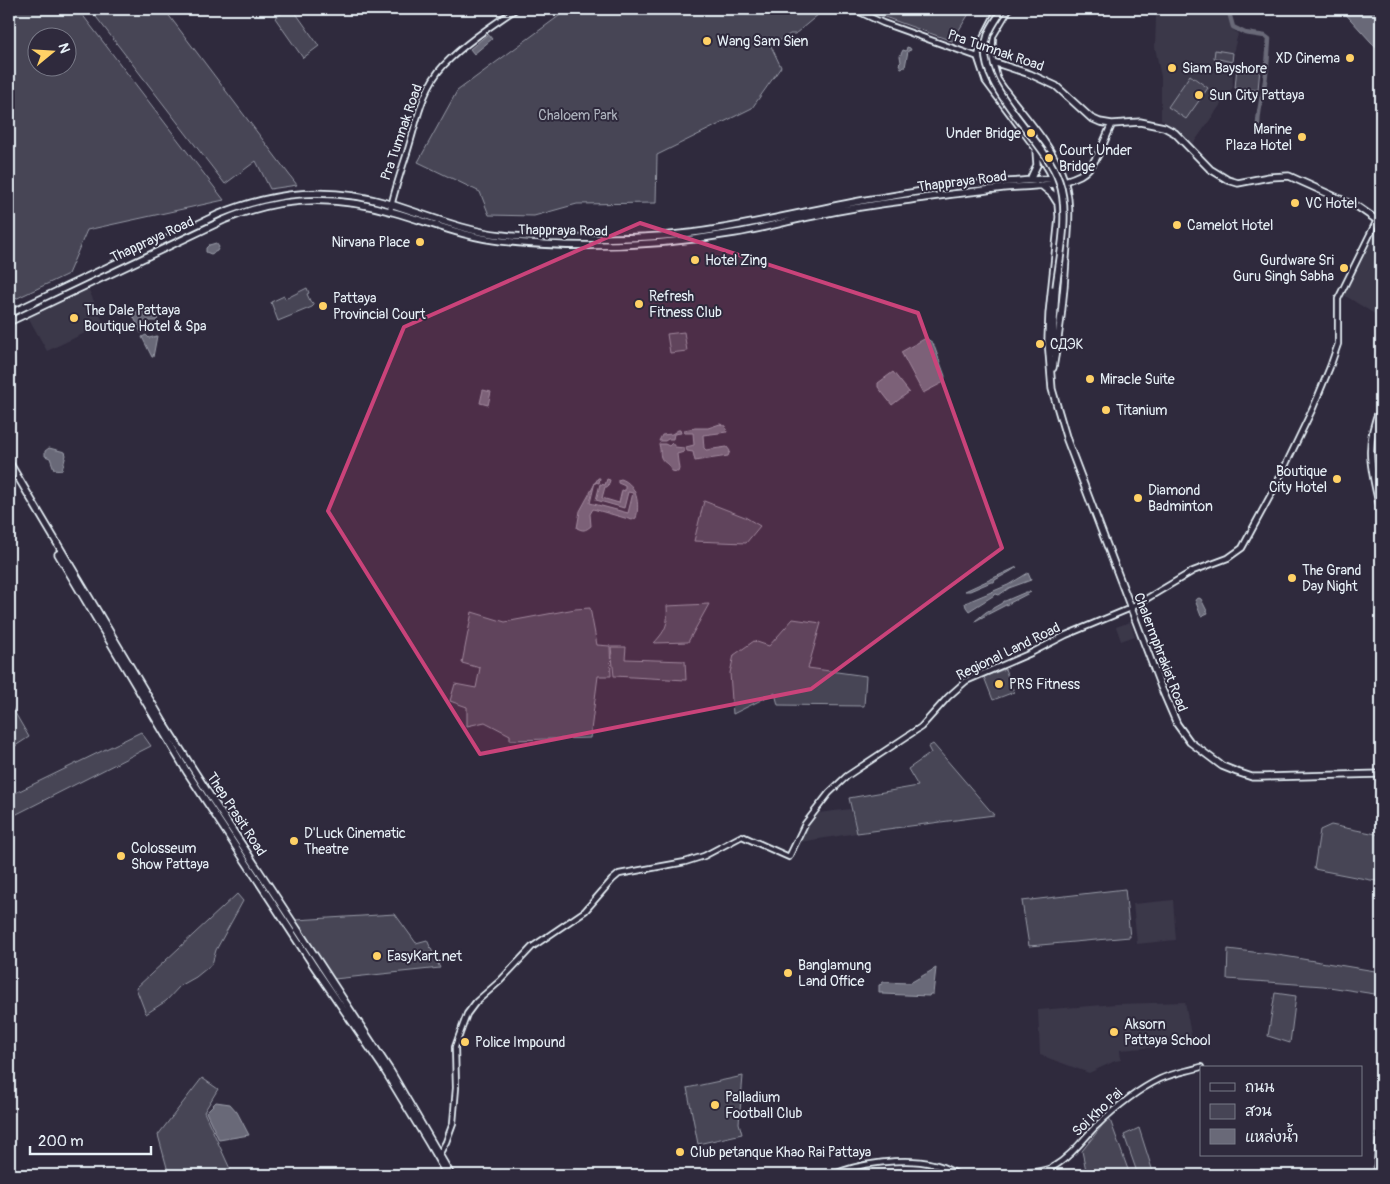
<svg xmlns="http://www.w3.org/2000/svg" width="1390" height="1184" viewBox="0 0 1390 1184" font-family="Pangolin,'Playpen Sans Thai',sans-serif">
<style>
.built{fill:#3b3749}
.green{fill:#464455;stroke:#979aa6;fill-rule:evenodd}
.water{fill:#696978;stroke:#9c9fab}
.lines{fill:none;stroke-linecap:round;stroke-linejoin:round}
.canal{stroke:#696978;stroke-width:4.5}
.minor-casing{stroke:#e8f1f8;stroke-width:8}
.major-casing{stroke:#e8f1f8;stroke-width:9}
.minor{stroke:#2f2a3d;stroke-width:4.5}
.major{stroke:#2f2a3d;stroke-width:5.5}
.major-bridge-casing{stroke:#e8f1f8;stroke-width:9;stroke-linecap:butt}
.major-bridge{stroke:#2f2a3d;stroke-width:5.5}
.marked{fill:#ca437a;fill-opacity:0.2;stroke:#ca437a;stroke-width:4;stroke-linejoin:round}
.poi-dot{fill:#ffd166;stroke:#2f2a3d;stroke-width:2}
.labels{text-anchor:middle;stroke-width:4;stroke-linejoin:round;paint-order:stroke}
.poi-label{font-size:14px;fill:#e8f1f8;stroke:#2f2a3d;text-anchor:start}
.street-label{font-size:14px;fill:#e8f1f8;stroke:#2f2a3d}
.park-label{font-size:14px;fill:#afb4bf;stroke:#2f2a3d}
</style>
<rect width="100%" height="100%" fill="#2f2a3d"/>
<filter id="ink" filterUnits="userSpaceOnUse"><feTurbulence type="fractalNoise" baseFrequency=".02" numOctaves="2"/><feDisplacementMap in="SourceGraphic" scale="10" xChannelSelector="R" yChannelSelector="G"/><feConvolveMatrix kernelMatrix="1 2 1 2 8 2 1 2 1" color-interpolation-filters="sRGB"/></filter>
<g filter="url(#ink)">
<path class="built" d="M 1150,9 L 1226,9 L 1232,29 L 1238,34 L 1233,53 L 1216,50 L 1214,57 L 1232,62 L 1233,87 L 1193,144 L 1180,132 L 1161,119 L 1161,77 L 1155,47 L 1156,17 Z
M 1377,226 L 1381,230 L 1381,318 L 1344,295 Z
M 88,288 L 104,324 L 47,351 L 28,317 Z
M 1130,622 L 1135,636 L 1121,641 L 1116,627 Z
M 850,809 L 857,833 L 800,842 L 808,826 L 818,813 Z
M 1173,900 L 1176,940 L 1137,944 L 1133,904 Z
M 1185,1002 L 1192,1040 L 1158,1047 L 1120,1050 L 1121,1060 L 1115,1061 L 1089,1073 L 1040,1055 L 1038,1010 L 1116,1004 Z"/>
<path class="green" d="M 9,9 L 78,9 L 224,200 L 87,230 L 68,274 L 9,302 ZM 38,38 L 68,38 L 68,68 L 38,68 Z
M 90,9 L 164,9 L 297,185 L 270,189 L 256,161 L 225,184 Z
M 282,9 L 293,9 L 319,46 L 303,58 L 275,18 L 284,12 Z
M 561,9 L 825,9 L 795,34 L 790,34 L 771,46 L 781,67 L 752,108 L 657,155 L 656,203 L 577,204 L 534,216 L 489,215 L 480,192 L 418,162 L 457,91 L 563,13 Z
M 862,9 L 972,9 L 952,41 Z
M 1215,50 L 1233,53 L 1232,62 L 1214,58 Z
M 1237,66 L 1260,68 L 1258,90 L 1235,88 Z
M 1190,75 L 1208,88 L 1186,119 L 1168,107 Z
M 307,288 L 309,293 L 307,294 L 311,303 L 312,302 L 314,305 L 312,307 L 278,321 L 271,302 L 284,296 L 285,299 Z
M 684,332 L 687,351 L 670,353 L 667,334 Z
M 704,501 L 745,517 L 760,526 L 746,543 L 694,541 Z
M 709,604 L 688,642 L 654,643 C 667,629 668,624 667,606 Z
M 590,608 L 597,645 L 610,646 L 611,676 L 598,676 L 590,738 L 510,740 L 510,735 L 485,722 L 467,726 L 467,707 L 450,701 L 455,684 L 476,688 L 480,668 L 462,663 L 472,612 L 505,622 L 575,609 Z
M 793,619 L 821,623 L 808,668 L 866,676 L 864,706 L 778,705 L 775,693 L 733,714 L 730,673 L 734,655 L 754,641 L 769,646 Z
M 611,647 L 626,647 L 625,659 L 685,661 L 686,680 L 614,676 Z
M 1005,669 L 1014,692 L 993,700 L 984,677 Z
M 11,706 L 29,737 L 9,750 L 9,707 Z
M 141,732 L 151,746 L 9,818 L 9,796 Z
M 933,744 L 994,815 L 857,833 L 849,798 L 918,786 L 908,769 L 931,753 L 928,747 Z
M 1331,825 L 1381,835 L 1381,882 L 1314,869 L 1320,830 Z
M 1125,889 L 1130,937 L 1029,946 L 1022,901 Z
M 237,894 L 243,901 L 216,950 L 212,964 L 196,977 L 180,986 L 166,1001 L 146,1014 L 136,988 Z
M 395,914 L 416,943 L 427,940 L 440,968 L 334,979 L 296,920 Z
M 1228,949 L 1278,955 L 1381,972 L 1381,995 L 1323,986 L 1227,979 Z
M 1275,993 L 1296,996 L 1290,1043 L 1268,1036 Z
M 743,1076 L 739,1123 L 742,1134 L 698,1144 L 687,1088 Z
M 202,1078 L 218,1089 L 204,1112 L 231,1171 L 247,1175 L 169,1175 L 158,1135 Z
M 1109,1117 L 1130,1175 L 1087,1175 L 1082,1151 Z
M 1139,1128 L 1154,1175 L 1138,1175 L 1124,1135 Z"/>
<path class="water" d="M 1341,9 L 1381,9 L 1381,53 Z
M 488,34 L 492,39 L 474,54 L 470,49 Z
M 907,47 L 910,48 L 911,50 L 908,51 L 905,67 L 901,68 L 899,64 L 901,62 L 900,56 L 903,50 L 906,51 Z
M 216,243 L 219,247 L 217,251 L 211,254 L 206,252 L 206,248 L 209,245 Z
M 159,307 L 157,321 L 147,321 L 143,332 L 141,333 L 132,313 L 141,309 L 143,311 Z
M 146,335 L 149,338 L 157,336 L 153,357 L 152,357 L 142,337 Z
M 926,338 L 933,343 L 945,376 L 944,382 L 923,393 L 901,352 Z
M 893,372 L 909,392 L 892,405 L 878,387 L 878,383 Z
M 483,390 L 491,392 L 488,405 L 480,403 Z
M 720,424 L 725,426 L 727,432 L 703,435 L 704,448 L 706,450 L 727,447 L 730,451 L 728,456 L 695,461 L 693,452 L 687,451 L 686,447 L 694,445 L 693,433 L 684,433 L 684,430 L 695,428 L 708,428 Z
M 678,430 L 680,430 L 681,433 L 674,434 L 673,439 L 668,439 L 665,441 L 659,441 L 662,435 L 672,434 Z
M 672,443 L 675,447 L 684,448 L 684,452 L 677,454 L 679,469 L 678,472 L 671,471 L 669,465 C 657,458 662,455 659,444 L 665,444 L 669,446 Z
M 49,448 L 65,452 L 66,455 L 62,470 L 54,469 L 50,458 L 45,456 L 45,451 Z
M 598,478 L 600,478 L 599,483 L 595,482 L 590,503 L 628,513 L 633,493 L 628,492 L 624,508 L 596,500 L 600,484 L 605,485 L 607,479 L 610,480 L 608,487 L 605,487 L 602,498 L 619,503 L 622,490 L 625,491 L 625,486 L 618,483 L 618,480 L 621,479 C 637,484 640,505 636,518 L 632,520 L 593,509 L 590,514 L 591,526 C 585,531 583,531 577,528 L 580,511 Z
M 1017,567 L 1011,571 L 995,580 L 994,582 L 991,582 L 970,591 L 965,591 Z
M 1028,573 L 1031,580 L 1009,588 L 999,595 L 996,594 L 969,611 L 966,607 L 965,603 L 1008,585 Z
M 1026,592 L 1031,592 L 975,621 L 986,612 L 1002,603 L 1003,601 L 1005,601 Z
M 1199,598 L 1201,599 L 1208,613 L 1201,616 L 1195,600 Z
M 936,968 L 933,994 L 930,994 L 929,996 L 882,994 L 882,992 L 879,992 L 879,985 L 882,984 L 882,982 L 910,983 Z
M 216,1102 L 230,1104 L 237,1112 L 249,1135 L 219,1140 L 206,1112 Z"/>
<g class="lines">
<path class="canal" d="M 1228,9 L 1233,27 L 1245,33 L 1265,36 L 1269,39 C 1268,55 1267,71 1264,87 C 1261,100 1258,112 1258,126"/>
<defs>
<path id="minor" d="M 853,9 L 883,23 L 978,57 L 981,42 L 998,9
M 992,60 L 993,36 L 1009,9
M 390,211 C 394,192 400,174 406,156 C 416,126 421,89 444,65 C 464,44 491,26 516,9
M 440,1153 L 446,1142 L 453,1123 L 456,1088 L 455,1047 L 467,1014 L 476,1002 L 500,981 L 532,947 L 585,911 L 612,880 L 619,874 L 685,862 L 704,856 L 742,836 L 789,857 L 805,824 L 829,793 L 847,776 L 921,727 L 948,697 L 966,681 L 1031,653 L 1066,635 L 1131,608 L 1193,571 L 1228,558 L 1242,548 L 1274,489 L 1313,408 L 1330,367 L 1338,344 L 1338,299 L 1377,220
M 832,1175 C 858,1163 906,1157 933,1164 C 943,1166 950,1171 959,1175
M 1012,1175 C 1026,1171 1041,1174 1053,1167 C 1070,1157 1082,1141 1095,1127 C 1115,1108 1135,1091 1160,1079 C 1173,1073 1188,1071 1201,1067"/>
<path id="major" d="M 992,60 L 997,79 L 1003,88 C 1023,115 1048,141 1061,172 C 1073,200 1068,229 1066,258 C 1064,295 1060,332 1053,368
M 1030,180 L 1037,165 L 1036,151
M 1041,185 L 1052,194 L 1057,202
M 1381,223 L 1358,207 L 1289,176 L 1269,177 L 1238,183 L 1228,180 L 1210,169 L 1175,133 L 1164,127 L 1140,122 L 1112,124 L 1100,122 L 1091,118 L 1056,86 L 1030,74 L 978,57 L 986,81 L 1038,151 L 1050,172 L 1057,189 L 1059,217 L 1049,314 L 1048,340 L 1052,389 L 1067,440 L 1161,687 L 1177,724 L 1190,742 L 1222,766 L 1237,772 L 1252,777 L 1261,777 L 1381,774
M 9,314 L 217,215 C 275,191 330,186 390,204 C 427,215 463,231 502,235 C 523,238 545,237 567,238 C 617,239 668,238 718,229 C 767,221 816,209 866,200 C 900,195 934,188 969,185 C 1000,182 1032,181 1063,177
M 9,322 L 224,220 C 279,196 336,195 393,212 C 429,222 464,237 501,241 C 578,249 659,246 735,233 C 761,229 787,221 813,216 C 845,209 877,204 910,200 C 941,195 972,192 1003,188 C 1029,186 1056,187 1080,175 C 1097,166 1104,140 1112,124
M 1052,353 L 1056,287
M 1381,406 C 1363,448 1372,470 1381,512
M 9,462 L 165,725 L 214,802 L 391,1072 L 451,1175
M 58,554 L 187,772 L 313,965 L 382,1066 L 428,1142 L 447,1175
M 1378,1175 L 1377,1169 L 1381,1125"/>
</defs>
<use href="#minor" class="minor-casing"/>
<use href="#major" class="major-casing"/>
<use href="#minor" class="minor"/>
<use href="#major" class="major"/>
<defs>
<path id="major-bridge" d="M 1003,9 C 998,17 991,26 988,35 C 970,84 1044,136 1059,181 C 1070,212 1060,255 1056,287"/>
</defs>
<use href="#major-bridge" class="major-bridge-casing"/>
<use href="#major-bridge" class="major-bridge"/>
</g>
</g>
<path class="marked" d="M 640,223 L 918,313 L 1002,548 L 811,689 L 480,754 L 328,511 L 404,327 Z"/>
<g class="poi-dot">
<circle cx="707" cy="41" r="5"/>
<circle cx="1350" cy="58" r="5"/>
<circle cx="1172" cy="68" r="5"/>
<circle cx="1199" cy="95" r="5"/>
<circle cx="1031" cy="133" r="5"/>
<circle cx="1302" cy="137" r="5"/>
<circle cx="1049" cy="158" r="5"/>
<circle cx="1295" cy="203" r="5"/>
<circle cx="1177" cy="225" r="5"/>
<circle cx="420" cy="242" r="5"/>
<circle cx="695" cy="260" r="5"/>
<circle cx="1344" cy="268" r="5"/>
<circle cx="639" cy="304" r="5"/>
<circle cx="323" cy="306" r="5"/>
<circle cx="74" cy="318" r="5"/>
<circle cx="1040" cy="344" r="5"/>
<circle cx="1090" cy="379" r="5"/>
<circle cx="1106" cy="410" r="5"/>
<circle cx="1337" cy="479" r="5"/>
<circle cx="1138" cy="498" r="5"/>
<circle cx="1292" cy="578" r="5"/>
<circle cx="999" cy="684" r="5"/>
<circle cx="294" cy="841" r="5"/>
<circle cx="121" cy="856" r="5"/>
<circle cx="377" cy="956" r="5"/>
<circle cx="788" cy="973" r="5"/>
<circle cx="1114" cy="1032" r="5"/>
<circle cx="465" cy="1042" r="5"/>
<circle cx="715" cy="1105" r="5"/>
<circle cx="680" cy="1152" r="5"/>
</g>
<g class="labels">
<g class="poi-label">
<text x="717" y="46">Wang Sam Sien</text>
<text x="1340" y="63" text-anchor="end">XD Cinema</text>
<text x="1182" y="73">Siam Bayshore</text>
<text x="1209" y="100">Sun City Pattaya</text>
<text x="1292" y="134" text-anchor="end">Marine<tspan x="1292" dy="16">Plaza Hotel</tspan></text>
<text x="1021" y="138" text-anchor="end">Under Bridge</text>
<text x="1059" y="155">Court Under<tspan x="1059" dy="16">Bridge</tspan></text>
<text x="1305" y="208">VC Hotel</text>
<text x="1187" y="230">Camelot Hotel</text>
<text x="410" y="247" text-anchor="end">Nirvana Place</text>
<text x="705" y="265">Hotel Zing</text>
<text x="1334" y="265" text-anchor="end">Gurdware Sri<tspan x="1334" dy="16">Guru Singh Sabha</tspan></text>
<text x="649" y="301">Refresh<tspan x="649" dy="16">Fitness Club</tspan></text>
<text x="333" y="303">Pattaya<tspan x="333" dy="16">Provincial Court</tspan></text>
<text x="84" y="315">The Dale Pattaya<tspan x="84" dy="16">Boutique Hotel &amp; Spa</tspan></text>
<text x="1050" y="349">СДЭК</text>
<text x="1100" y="384">Miracle Suite</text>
<text x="1116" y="415">Titanium</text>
<text x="1327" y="476" text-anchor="end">Boutique<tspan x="1327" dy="16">City Hotel</tspan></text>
<text x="1148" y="495">Diamond<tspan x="1148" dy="16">Badminton</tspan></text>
<text x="1302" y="575">The Grand<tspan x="1302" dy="16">Day Night</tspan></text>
<text x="1009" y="689">PRS Fitness</text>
<text x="304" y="838">D'Luck Cinematic<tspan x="304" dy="16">Theatre</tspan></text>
<text x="131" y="853">Colosseum<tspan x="131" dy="16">Show Pattaya</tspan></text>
<text x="387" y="961">EasyKart.net</text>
<text x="798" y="970">Banglamung<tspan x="798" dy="16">Land Office</tspan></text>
<text x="1124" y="1029">Aksorn<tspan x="1124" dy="16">Pattaya School</tspan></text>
<text x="475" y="1047">Police Impound</text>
<text x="725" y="1102">Palladium<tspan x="725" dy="16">Football Club</tspan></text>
<text x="690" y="1157">Club petanque Khao Rai Pattaya</text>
</g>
<g class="street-label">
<text transform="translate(996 50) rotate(19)" y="5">Pra Tumnak Road</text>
<text transform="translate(401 132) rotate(-71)" y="5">Pra Tumnak Road</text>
<text transform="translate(962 181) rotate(-7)" y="5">Thappraya Road</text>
<text transform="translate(563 230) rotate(1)" y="5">Thappraya Road</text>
<text transform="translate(152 239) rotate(-25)" y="5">Thappraya Road</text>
<text transform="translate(1008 651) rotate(-26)" y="5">Regional Land Road</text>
<text transform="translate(1161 652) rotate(69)" y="5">Chalermphrakiat Road</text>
<text transform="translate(237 814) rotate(57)" y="5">Thep Prasit Road</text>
<text transform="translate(1097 1112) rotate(-43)" y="5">Soi Kho Pai</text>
</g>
<g class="park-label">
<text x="578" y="120">Chaloem Park</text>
</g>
</g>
<rect width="1390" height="1184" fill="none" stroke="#2f2a3d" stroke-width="30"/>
<rect x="15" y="15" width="1360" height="1154" fill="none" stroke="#e8f1f8" stroke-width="2" filter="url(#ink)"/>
<rect x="1200" y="1066" width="162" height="90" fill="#2f2a3d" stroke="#797a88"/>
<rect x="1210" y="1083" width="25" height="8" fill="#2f2a3d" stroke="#797a88"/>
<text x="1245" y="1092" font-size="15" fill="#e8f1f8">ถนน</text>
<rect x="1210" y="1104" width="25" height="15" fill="#464455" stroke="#797a88"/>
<text x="1245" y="1116" font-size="15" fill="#e8f1f8">สวน</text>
<rect x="1210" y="1129" width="25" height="15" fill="#696978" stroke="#797a88"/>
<text x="1245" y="1142" font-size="15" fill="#e8f1f8">แหล่งน้ำ</text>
<g transform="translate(52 52) rotate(72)"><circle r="24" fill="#2f2a3d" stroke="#797a88"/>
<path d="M0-4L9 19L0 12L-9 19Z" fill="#ffd166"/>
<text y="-8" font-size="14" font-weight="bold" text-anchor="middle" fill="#e8f1f8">N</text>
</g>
<path d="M30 1146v8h121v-8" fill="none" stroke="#e8f1f8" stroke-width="2.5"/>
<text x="38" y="1146" font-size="15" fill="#e8f1f8" stroke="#2f2a3d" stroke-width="4" paint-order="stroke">200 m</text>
</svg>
